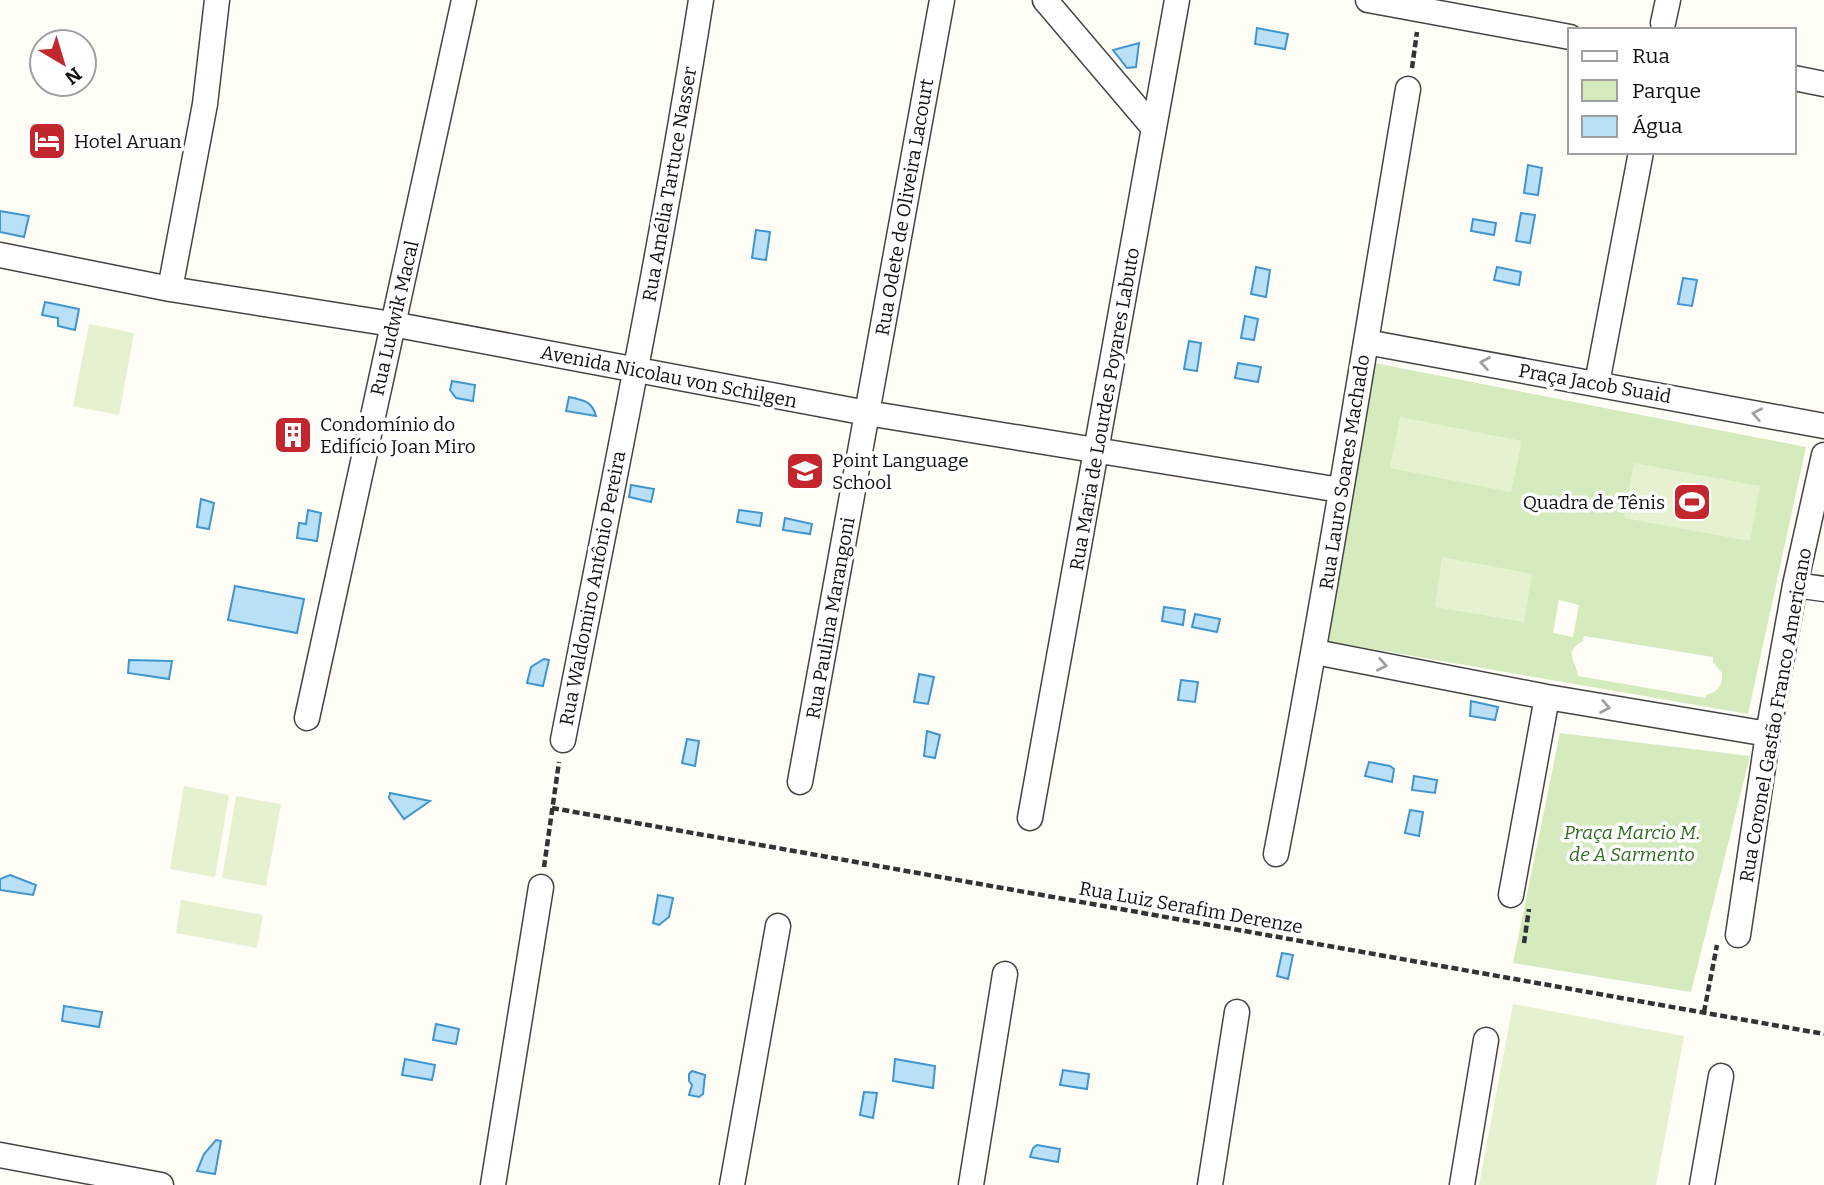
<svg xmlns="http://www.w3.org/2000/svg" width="1824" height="1185" viewBox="0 0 1824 1185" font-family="Bitter,serif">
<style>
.green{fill:#d5ebbd;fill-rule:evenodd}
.pitch{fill:#e6f2cf}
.water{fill:#b9e0f7;stroke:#3f96cf;stroke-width:2}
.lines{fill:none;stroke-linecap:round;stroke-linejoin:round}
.street-casing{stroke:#444;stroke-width:27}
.path{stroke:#333;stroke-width:4.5;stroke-dasharray:7 3.5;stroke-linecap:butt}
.street{stroke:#fff;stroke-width:24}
.oneway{stroke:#a0a0a0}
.labels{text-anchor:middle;stroke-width:7;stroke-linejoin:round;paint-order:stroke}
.poi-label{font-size:19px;fill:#111;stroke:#fff;text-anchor:start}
.street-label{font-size:19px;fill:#111;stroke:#fff}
.park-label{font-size:19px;font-style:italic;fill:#2f6b1f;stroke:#fff}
</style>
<rect width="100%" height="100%" fill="#fffdf5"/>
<path class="green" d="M 1369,362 L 1806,447 L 1748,714 L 1320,640 ZM 1559,600 L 1579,605 L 1573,637 L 1553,633 ZM 1584,636 L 1713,657 L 1713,662 L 1722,673 C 1723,685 1718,692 1706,695 L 1706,698 L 1578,676 C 1577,662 1562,652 1583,641 Z
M 1560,733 L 1750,756 L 1691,992 L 1513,963 Z"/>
<path class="pitch" d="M 89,324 L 134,333 L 119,415 L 73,406 Z
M 1400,417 L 1522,441 L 1511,492 L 1390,468 Z
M 1634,463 L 1760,486 L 1750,541 L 1624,518 Z
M 1442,557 L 1532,574 L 1524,622 L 1435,607 Z
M 184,786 L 229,795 L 215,877 L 170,869 Z
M 236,796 L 281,804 L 266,886 L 222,878 Z
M 181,900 L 263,915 L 257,948 L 176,933 Z
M 1513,1004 L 1684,1036 L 1656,1185 L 1479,1185 Z"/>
<path class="water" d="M 1257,28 L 1288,34 L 1285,49 L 1255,44 Z
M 1139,43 L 1136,67 L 1127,68 L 1113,50 Z
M 1528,165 L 1542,168 L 1538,195 L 1524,193 Z
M 0,211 L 29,216 L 24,237 L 0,232 Z
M 1521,213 L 1535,215 L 1530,243 L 1516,241 Z
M 1473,219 L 1496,223 L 1494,235 L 1471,231 Z
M 756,230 L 770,232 L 766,260 L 752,258 Z
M 1256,267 L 1270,270 L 1266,297 L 1251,294 Z
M 1497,267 L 1521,272 L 1519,285 L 1494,280 Z
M 1683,278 L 1697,280 L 1692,306 L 1678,304 Z
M 45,302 L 79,309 L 75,330 L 58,326 L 58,318 L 42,315 Z
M 1245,316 L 1258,319 L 1254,340 L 1241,338 Z
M 1189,341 L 1201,343 L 1197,371 L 1184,369 Z
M 1238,363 L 1261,367 L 1258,382 L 1235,378 Z
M 452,381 L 475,385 L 473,401 L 456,398 L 450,390 Z
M 569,397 C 583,400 592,401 596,416 L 566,411 Z
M 631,485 L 654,489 L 651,502 L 629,497 Z
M 201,499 L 214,503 L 209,529 L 197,527 Z
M 308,510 L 321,513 L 317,541 L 297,538 L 299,523 L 306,524 Z
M 739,510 L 762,513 L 760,526 L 737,522 Z
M 785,518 L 812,524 L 810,534 L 783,530 Z
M 235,586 L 304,599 L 297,633 L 228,620 Z
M 1164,607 L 1185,610 L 1183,625 L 1162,621 Z
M 1195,614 L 1220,619 L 1217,632 L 1192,627 Z
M 544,659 L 549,660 L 543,686 L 527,683 L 531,667 Z
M 129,660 L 172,661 L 169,679 L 128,673 Z
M 919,674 L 934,677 L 928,704 L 914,702 Z
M 1181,680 L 1198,682 L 1195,702 L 1178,700 Z
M 1471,701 L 1498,707 L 1495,720 L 1470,716 Z
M 927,731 L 940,735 L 935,758 L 924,756 Z
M 687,739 L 699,741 L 695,766 L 682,763 Z
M 1369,762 L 1390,766 L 1394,769 L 1392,782 L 1365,776 Z
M 1414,776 L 1437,780 L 1435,793 L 1412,790 Z
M 390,793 L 430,801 L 404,819 L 389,798 Z
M 1410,810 L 1423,812 L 1419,836 L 1405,833 Z
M 10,875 L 36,885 L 33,895 L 0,890 L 0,879 Z
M 658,895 L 673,898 L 669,917 L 659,925 L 653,923 Z
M 1282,953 L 1293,955 L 1288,979 L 1277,976 Z
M 64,1006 L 102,1012 L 99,1027 L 62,1021 Z
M 436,1024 L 459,1029 L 456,1044 L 433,1040 Z
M 405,1059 L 435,1065 L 432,1080 L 402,1075 Z
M 895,1059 L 935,1066 L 933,1088 L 893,1081 Z
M 1063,1070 L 1089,1074 L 1087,1089 L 1060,1085 Z
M 692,1071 L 705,1075 L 703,1094 L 699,1097 L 689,1095 L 692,1085 L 689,1081 L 689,1074 Z
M 864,1092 L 877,1093 L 873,1118 L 860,1115 Z
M 216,1140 L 221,1141 L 215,1174 L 197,1171 L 204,1154 Z
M 1037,1145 L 1060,1149 L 1058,1162 L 1030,1157 L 1033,1148 Z"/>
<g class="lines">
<defs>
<path id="street" d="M 1045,0 L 1153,127
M 1368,0 L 1570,37
M 1663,23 L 1668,0
M 1794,78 L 1824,84
M 0,255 L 170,289 L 392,324 L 867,413 L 1340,490
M 170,289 L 205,104 L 217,0
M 1366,342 L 1824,426
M 1597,383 L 1641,152
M 1795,585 L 1824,589
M 1315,652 L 1547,697 L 1768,734
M 307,718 L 464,0
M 563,740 C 611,494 662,248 701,0
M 800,782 L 942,0
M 1030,818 L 1177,0
M 1276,854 C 1325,600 1365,344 1408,89
M 1511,895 L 1547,697
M 1738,935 L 1768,734 L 1795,585 L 1824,455
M 0,1155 L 161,1185
M 493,1185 L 541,887
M 732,1185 L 778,926
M 971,1185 L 1005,974
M 1210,1185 L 1237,1012
M 1462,1185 L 1486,1040
M 1702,1185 L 1721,1076"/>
</defs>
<use href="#street" class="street-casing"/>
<path class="path" d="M 1412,68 L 1417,32
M 552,808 L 1824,1034
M 544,867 L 559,762
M 1524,943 L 1529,909
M 1704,1012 L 1717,945"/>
<use href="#street" class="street"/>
</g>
<defs><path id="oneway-chevron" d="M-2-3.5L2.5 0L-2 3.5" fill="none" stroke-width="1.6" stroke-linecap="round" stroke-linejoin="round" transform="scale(1.75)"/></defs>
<g class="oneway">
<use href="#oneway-chevron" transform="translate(1485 363) rotate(-170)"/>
<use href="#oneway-chevron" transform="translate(1757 414) rotate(-169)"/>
<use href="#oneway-chevron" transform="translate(1382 665) rotate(11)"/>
<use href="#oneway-chevron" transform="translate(1605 707) rotate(10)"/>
</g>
<defs>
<symbol id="hotel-square" viewBox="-11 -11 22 22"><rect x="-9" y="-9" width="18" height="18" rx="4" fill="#c4262e" stroke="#fff"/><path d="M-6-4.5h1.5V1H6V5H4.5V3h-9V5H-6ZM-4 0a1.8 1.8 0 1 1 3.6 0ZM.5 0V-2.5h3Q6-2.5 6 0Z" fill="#fff"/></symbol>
<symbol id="building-square" viewBox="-11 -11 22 22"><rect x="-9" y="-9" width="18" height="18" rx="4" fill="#c4262e" stroke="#fff"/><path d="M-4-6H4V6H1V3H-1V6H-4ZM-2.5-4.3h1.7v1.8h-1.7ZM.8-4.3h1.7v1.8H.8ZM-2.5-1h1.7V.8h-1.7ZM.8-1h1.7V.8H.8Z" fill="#fff"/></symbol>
<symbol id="school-square" viewBox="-11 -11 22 22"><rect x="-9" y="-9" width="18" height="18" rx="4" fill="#c4262e" stroke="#fff"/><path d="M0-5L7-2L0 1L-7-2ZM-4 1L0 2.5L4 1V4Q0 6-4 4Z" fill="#fff"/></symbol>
<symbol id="stadium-square" viewBox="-11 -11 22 22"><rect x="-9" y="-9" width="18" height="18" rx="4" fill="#c4262e" stroke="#fff"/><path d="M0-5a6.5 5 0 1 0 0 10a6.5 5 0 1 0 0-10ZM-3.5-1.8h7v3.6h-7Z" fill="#fff"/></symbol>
</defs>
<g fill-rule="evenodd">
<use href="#hotel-square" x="25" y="119" width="44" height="44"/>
<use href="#building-square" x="271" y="413" width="44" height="44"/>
<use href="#school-square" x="783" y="449" width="44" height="44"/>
<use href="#stadium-square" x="1670" y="480" width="44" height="44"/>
</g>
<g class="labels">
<g class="poi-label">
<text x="74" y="148">Hotel Aruan</text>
<text x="320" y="431">Condomínio do<tspan x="320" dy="22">Edifício Joan Miro</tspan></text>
<text x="832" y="467">Point Language<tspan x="832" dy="22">School</tspan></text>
<text x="1665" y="509" text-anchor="end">Quadra de Tênis</text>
</g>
<g class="street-label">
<text transform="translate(669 184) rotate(-80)" y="7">Rua Amélia Tartuce Nasser</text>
<text transform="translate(904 207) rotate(-80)" y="7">Rua Odete de Oliveira Lacourt</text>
<text transform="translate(394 318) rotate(-77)" y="7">Rua Ludwik Macal</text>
<text transform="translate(669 376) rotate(11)" y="7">Avenida Nicolau von Schilgen</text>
<text transform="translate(1595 383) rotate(10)" y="7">Praça Jacob Suaid</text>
<text transform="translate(1104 409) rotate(-80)" y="7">Rua Maria de Lourdes Poyares Labuto</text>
<text transform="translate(1344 472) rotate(-81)" y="7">Rua Lauro Soares Machado</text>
<text transform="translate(592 588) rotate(-79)" y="7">Rua Waldomiro Antônio Pereira</text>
<text transform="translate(830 618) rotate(-80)" y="7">Rua Paulina Marangoni</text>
<text transform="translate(1775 715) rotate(-80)" y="7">Rua Coronel Gastão Franco Americano</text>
<text transform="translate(1191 907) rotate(10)" y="7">Rua Luiz Serafim Derenze</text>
</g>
<g class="park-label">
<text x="1632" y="839">Praça Marcio M.<tspan x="1632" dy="22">de A Sarmento</tspan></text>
</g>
</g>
<rect x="1568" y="28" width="228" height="126" fill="#ffffff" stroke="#a0a0a0" stroke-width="2"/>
<rect x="1582" y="51" width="35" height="10" fill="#ffffff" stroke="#a0a0a0" stroke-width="2"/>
<text x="1632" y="63" font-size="21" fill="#111111">Rua</text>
<rect x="1582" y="80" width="35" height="21" fill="#d5ebbd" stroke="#a0a0a0" stroke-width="2"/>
<text x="1632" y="98" font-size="21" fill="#111111">Parque</text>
<rect x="1582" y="116" width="35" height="21" fill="#b9e0f7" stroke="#a0a0a0" stroke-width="2"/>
<text x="1632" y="133" font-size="21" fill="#111111">Água</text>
<g transform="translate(63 63) rotate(142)"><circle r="33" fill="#ffffff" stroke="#a0a0a0" stroke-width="2"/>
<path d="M0-5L12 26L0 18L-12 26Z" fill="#c4262e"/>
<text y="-10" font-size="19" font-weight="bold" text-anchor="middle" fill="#111111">N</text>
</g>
</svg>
